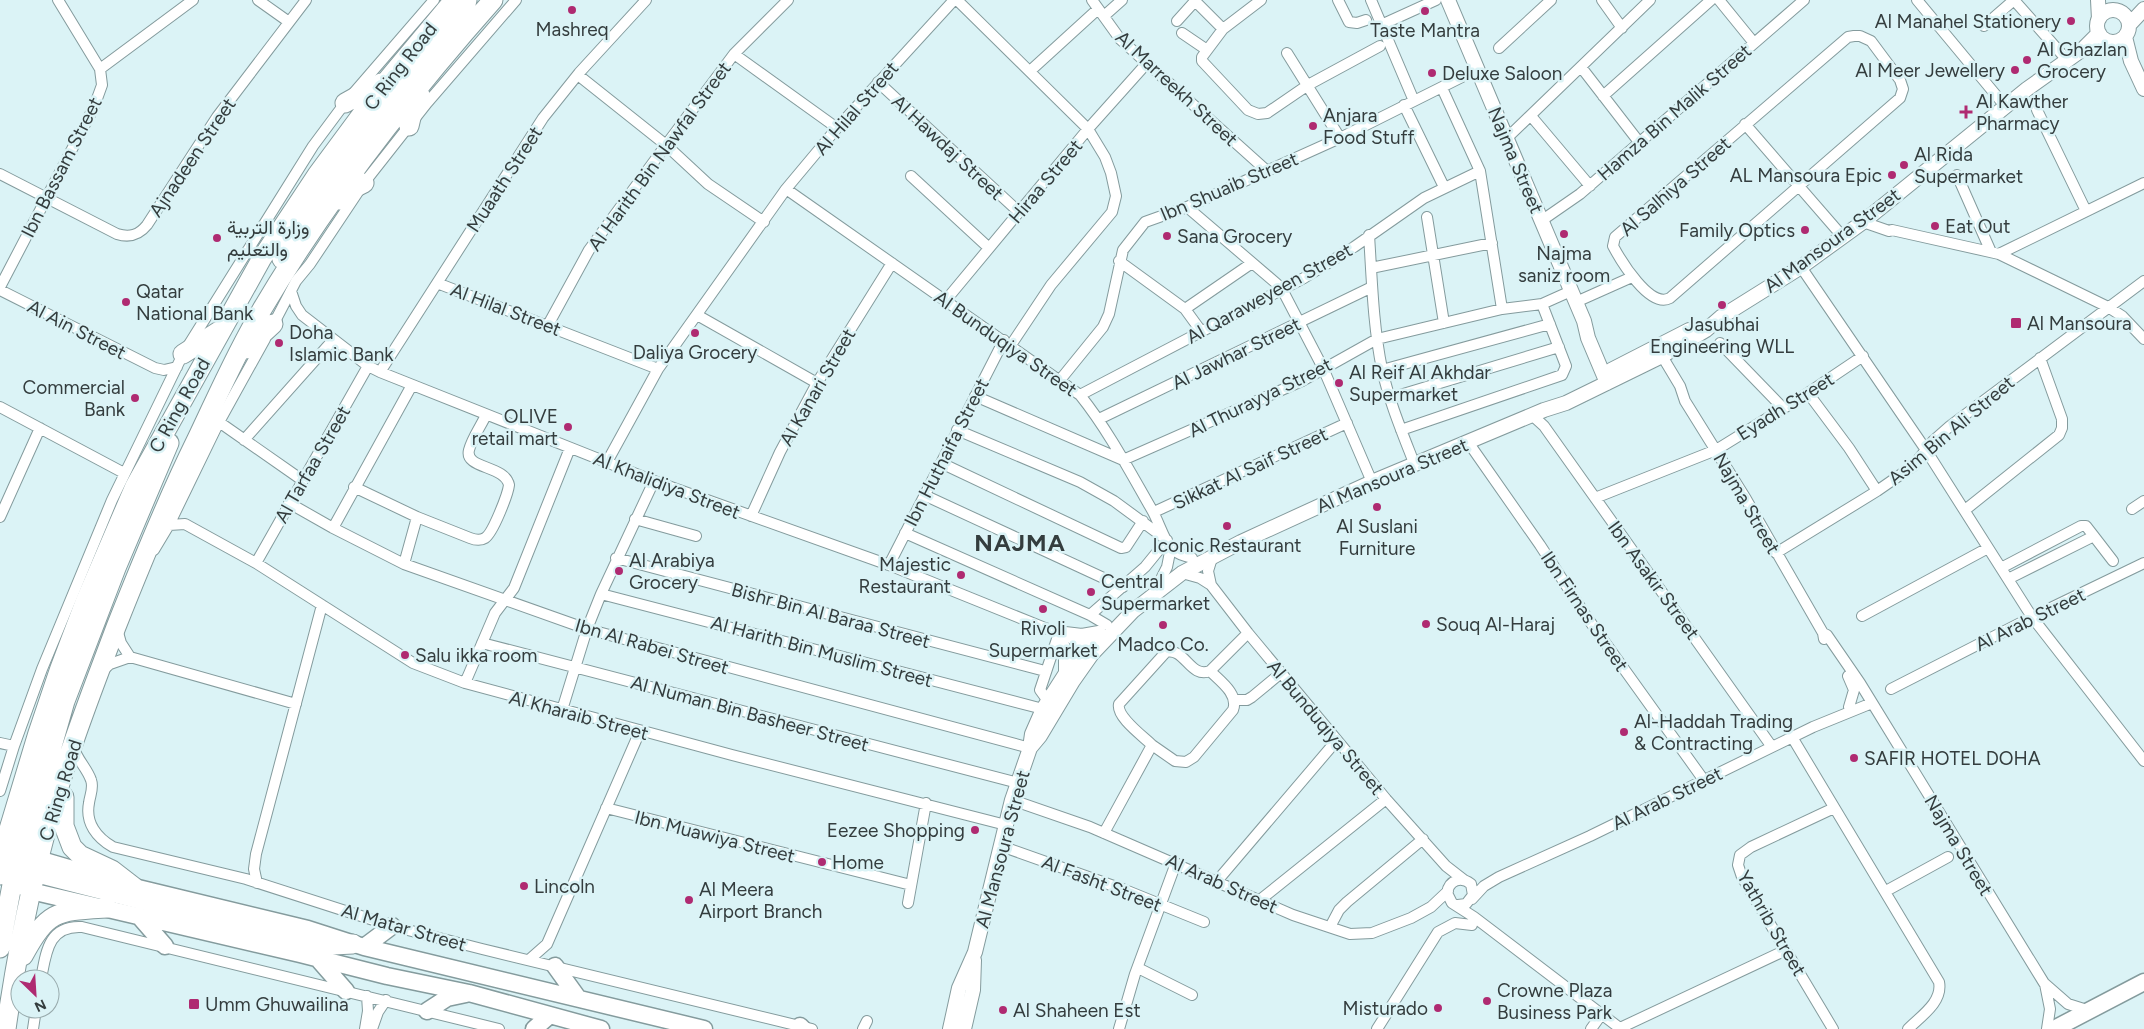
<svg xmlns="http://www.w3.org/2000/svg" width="2144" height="1029" viewBox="0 0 2144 1029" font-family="Figtree,Vazirmatn,sans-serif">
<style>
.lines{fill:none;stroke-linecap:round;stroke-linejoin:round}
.street-casing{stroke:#849b9d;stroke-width:12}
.secondary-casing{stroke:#849b9d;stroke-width:16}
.primary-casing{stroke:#849b9d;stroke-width:19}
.highway-casing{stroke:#849b9d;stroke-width:21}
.street{stroke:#fff;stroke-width:10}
.secondary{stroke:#fff;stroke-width:14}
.primary{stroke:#fff;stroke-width:16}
.highway{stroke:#fff;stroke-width:19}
.poi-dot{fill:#af2a71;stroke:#dbf3f6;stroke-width:2}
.labels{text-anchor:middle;stroke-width:5;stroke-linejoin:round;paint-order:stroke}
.poi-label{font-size:19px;fill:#343d3e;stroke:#dbf3f6;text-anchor:start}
.street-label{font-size:19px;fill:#343d3e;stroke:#dbf3f6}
.district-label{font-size:24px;font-weight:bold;letter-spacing:1px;fill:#343d3e;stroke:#dbf3f6}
</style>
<rect width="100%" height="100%" fill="#dbf3f6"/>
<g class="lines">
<defs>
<path id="street" d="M 58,0 L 100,69
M 258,0 L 289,22
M 957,0 L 1088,129 L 1105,157 L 1111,173 L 1116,196 L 1112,212 L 1051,285 L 1011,345
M 1092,0 L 1120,39 L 1267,171
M 1261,0 L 1223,29 L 1202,57 L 1202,61 L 1248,110 L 1258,114 L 1267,113 L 1308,85 L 1380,46
M 1338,0 L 1349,22 L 1357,23 L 1366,20
M 1371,0 L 1414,101
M 1602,0 L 1622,28
M 1719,0 L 1754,43
M 1917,0 L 2005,106
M 2014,0 L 2067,60
M 1195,1 L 1223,29
M 1104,16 L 1122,0
M 1177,21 L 1196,0
M 1381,25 L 1436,0
M 1984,26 L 2014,0
M 1182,33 L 1207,50
M 1854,36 L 1860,36 L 1871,41 L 1900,80 L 1903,89 L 1900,98 L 1670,298 C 1650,309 1621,261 1613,246 L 1615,237 L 1848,37 Z
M 1499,48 L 1551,0
M 1287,53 L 1340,138
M 734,54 L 837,128
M 1581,67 L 1639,142
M 1030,71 L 1098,9
M 578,75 L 666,145 L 708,184 L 764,222
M 878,82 L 1019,212
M 1442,88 L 1480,171 L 1502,309
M 1603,96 L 1711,0
M 1404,105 L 1444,187
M 2037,110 L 2086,211
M 1531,116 L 1590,186
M 1745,124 L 1843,237
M 1507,138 L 1650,0
M 0,174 L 117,234 C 130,238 139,235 147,225 L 217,117 L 306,0
M 1957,175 L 1991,252
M 911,176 L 989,248
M 786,189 L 1080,395 C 1108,430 1129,470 1152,510 C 1158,520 1164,540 1171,548 C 1177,554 1184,556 1192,558
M 1187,207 L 1277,284 L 1285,295 L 1323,368 L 1372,482
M 1427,217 L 1444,323
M 1541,221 L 1580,194 L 1804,0
M 1863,222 L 1889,231 L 1892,230 L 1999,254 L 2108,307 L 2122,316 L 2144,339
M 1369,235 C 1372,280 1373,325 1382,369 C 1389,401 1402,432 1414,463
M 1999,254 L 2144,183
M 1119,261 L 1185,309 L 1201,331
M 1801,267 L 1926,450 L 2032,617 L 2144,761
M 1371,268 L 1492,243
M 437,283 L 658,369
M 0,287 L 94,107 L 102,85 L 100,69 L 193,0
M 0,290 L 155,368 L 164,370 L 177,367
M 291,291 L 296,306 L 302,315 L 368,366 L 380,372 L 654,481 L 889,565 L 1045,628 L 1065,634 L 1089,651
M 946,300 L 1088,129 L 1147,63
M 1576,302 L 1632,277
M 1185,309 L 1252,263
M 697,315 L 817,383
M 548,325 L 589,250 L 666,145 L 734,54 L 788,0
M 272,327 L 296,281 L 310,264 L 364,183 L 427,103 L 516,0
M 1720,343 L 1783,408
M 1659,351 L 1680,386 L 1685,401 L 1746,499 L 1823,633 L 1824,639
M 1382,370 L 1550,324
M 380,372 L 543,118 L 579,73 L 646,0
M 1060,380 L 1103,327 L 1109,314 L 1123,250 L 1145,222 L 1187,207 L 1340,138 L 1478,69
M 1808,393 L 1849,448 L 1877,491
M 1080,395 L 1304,278 L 1354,247 L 1424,198 L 1480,171
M 975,396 L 1123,460 L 1302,381 L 1377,339 L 1502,309 L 1542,304 L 1571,291
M 1390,398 L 1559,347
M 0,407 L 124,473
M 1533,416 L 1544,426 L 1772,747
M 1099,419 L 1372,287
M 219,422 L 302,480
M 957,430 L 1080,482 L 1114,501 L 1167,540 L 1145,567 L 1090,615
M 1401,430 L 1562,375 L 1566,366 L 1542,304
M 244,440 L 333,340
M 1468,442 L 1540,545 L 1586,616 L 1703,779
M 607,462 L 658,369 L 786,189 L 837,128 L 954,0
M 941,463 L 1121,548 L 1126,547 L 1143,521
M 354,487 L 417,517 L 470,538 C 475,540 480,541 485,538 C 493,533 508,494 509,485 C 505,465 464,469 469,450 C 472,438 481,426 486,415
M 924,495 L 1123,587
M 1595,498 L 1716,450 L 1808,393 L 1863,356
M 289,503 L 333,528 L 404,564 L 587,629 L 1030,748
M 2132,509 L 2144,501
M 1965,510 L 2059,435 L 2062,428 L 2062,419 L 2040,358
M 1154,512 L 1347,423
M 751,516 L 780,452 L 817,383 L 892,263
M 0,517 L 40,428
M 635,519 L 696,536
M 169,525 L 185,524 L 256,563 L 413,663 L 465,683 L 732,755 L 1006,825
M 333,528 L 412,385
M 905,533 L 1090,615 L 1107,625
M 2093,535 L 2113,561
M 154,550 L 169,525 L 219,422 L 265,339
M 1776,553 L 1877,491 L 1913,466 L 1933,441 L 1950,426 L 2144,281
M 616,558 L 1045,671
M 256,563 L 368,366
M 404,564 L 417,517
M 889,565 L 1004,340
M 2001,568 L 2081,526 L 2086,526 L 2093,535 L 2090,538 L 2008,579
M 1182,573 L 1200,578 L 1211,585 L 1248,633 L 1386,799 L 1446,866 L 1464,880
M 1162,577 L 1167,567 L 1171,547
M 1211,585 L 1208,571 L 1212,558
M 601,594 L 1043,709
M 1862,616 L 1988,548
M 117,629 L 121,643 L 130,657
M 1823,633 L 1827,635 L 1860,683 L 2044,983 L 2068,1004 L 2087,1010
M 482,643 L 1018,783
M 102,671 L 110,664 L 130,657 L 296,704
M 1848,676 L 1854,690 L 1849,707
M 465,683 L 495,613 L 514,588 L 570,448
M 1891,689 L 2032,617 L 2144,563
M 1235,700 L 1247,700 L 1252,697 L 1281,673
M 1048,701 L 1040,690 L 1057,639
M 562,710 L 587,629 L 601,594 L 654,481
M 1792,737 L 1939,982 C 1943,1002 1921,1016 1908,1029
M 0,743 L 14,746
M 1152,745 L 1175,761 L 1186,762 L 1194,757 L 1233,710 C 1239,694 1220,681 1210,671
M 73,746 C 77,760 87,768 91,780 C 94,788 90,795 89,803 C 85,823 97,838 113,847 L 246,879 L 392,926 L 482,949 L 812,1029
M 0,791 L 14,746 L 42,669 L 112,500 L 183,354 L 313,146 L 345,103 L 434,0
M 1012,800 L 1090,827 L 1293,915 L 1350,934 L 1372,933 L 1411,918 L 1431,907 L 1448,891
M 606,808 L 911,885
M 1104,833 L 1152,745 C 1143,736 1116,717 1119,704 L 1166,652 C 1185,647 1190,679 1210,671 L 1248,633
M 1001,846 L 1125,890 L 1204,922
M 1217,881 L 1337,740
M 257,883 L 254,869 L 256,854 L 322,605
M 1886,891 L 1948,857
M 1472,899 L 1484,886 L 1499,877 L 1590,836 L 1813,727 L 1872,703
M 1260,900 L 1386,799
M 908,903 L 926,803
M 1458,905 L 1466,904 L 1473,895 L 1471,884 C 1461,876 1449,880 1447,893 L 1452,903 L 1474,917 L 1621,1029
M 1330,927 L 1339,910 L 1347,902 L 1423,839
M 530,959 L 547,944 L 640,731
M 1138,968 L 1192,995
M 41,979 C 46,953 48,925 82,927 L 499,1029
M 2045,984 L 2050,1009 L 2047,1029
M 1620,1028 L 1786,950
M 33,1029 L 36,1009
M 365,1029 L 368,1011 L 367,996
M 372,1029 L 378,1012 L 386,1000
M 863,1029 L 867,1021
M 1119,1029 L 1135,974 L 1176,863
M 1377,1029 L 1438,932 L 1455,923 L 1472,925
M 1591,1029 L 1601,1015
M 1833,1029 L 1742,877 L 1738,865 L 1740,855 L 1751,847 L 1834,808"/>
<path id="secondary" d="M 1448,0 L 1584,321 L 1588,338 L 1607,383
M 2098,0 L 2099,19
M2097 26a16 16 0 1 1 32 0a16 16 0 1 1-32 0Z
M 2129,25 L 2144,9
M 2125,37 L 2131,61 L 2144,89
M 1611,370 L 1689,330
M 1065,634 L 1082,636 L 1099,633
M 1061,642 L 1066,657 L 1066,673
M 1030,748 L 1040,736 L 1073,681 L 1092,654 L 1133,611 L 1182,573 L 1241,542 L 1372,482 L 1544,410 L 1566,403 L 1662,356 L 1706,330 L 1721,317 L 1801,267 L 1863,222 L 2027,89 L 2083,49 L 2099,33
M 950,1029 L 959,988 L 975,952 L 1012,800 L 1030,748 L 1032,734 L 1043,709 L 1066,673 L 1079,654 L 1095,637
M 964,1029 L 973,990 L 974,960"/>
<path id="primary" d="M 38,859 L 134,887 L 308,929 L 364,947 L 704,1029
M 31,891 L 300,954 L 387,976 L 469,993 L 601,1029
M 138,915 L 165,946
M 364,947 L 392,926
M 318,959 L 346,991
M 555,966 L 578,998
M 427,1011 L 447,998 L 466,994
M 800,1026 L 803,1029
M 534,1029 L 550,1015
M 2054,1029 L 2144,982"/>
<path id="highway" d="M 345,103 L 381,83
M 409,126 L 413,109 L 420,95
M 340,200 L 354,188 L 364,183
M 282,259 C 301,216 331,178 359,140 C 393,95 427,51 465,8 L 467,0
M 246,349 L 273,324
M 183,354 L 219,331
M 64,797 L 64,826 L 72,847 L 80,855 L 112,870 L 134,887
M 0,859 L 38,733 L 60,668 L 85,602 L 135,486 L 262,258 L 317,175 L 388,79 L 454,0
M 0,875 L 13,871 L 30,871 L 303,941 L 333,945 L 353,944
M 31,891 L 20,882 L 18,865 L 65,701 L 116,568 L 169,443
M 0,948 L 15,869
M 23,956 C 48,910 56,911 107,908
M 6,1029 C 18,945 35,861 61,780 C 77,728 97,678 116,627 C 141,564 166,502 196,441 C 217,397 236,353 261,311 C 327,199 407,97 493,0"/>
</defs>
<use href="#street" class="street-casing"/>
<use href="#secondary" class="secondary-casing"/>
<use href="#primary" class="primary-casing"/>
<use href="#highway" class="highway-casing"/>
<use href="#street" class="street"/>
<use href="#secondary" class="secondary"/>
<use href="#primary" class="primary"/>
<use href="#highway" class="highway"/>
</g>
<g class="poi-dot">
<circle cx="572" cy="10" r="5"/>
<circle cx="1425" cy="11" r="5"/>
<circle cx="2071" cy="21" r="5"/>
<circle cx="2027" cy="60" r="5"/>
<circle cx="2015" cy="70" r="5"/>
<circle cx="1432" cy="73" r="5"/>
<path d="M1963.5 104.5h5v5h5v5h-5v5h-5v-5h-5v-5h5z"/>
<circle cx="1313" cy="126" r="5"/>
<circle cx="1904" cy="165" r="5"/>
<circle cx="1892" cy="175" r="5"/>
<circle cx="1935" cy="226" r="5"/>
<circle cx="1805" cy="230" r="5"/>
<circle cx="1564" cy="234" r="5"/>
<circle cx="1167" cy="236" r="5"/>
<circle cx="217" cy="238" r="5"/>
<circle cx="126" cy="302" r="5"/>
<circle cx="1722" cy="305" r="5"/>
<rect x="2010" y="317" width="12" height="12" rx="2.5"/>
<circle cx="695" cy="333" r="5"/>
<circle cx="279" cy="343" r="5"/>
<circle cx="1339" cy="383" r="5"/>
<circle cx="135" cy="398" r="5"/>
<circle cx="568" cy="427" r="5"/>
<circle cx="1377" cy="507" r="5"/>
<circle cx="1227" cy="526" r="5"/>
<circle cx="619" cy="571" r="5"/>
<circle cx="961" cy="575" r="5"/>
<circle cx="1091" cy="592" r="5"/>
<circle cx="1043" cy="609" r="5"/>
<circle cx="1426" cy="624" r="5"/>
<circle cx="1163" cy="625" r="5"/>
<circle cx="405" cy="655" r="5"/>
<circle cx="1624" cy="732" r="5"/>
<circle cx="1854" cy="758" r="5"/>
<circle cx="975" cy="830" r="5"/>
<circle cx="822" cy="862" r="5"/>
<circle cx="524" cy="886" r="5"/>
<circle cx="689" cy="900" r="5"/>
<circle cx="1487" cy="1001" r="5"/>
<rect x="188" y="998" width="12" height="12" rx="2.5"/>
<circle cx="1438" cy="1008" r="5"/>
<circle cx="1003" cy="1010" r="5"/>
</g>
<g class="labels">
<g class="poi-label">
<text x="2061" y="28" text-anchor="end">Al Manahel Stationery</text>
<text x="572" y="36" text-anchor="middle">Mashreq</text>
<text x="1425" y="37" text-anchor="middle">Taste Mantra</text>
<text x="2037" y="56">Al Ghazlan<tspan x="2037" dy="22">Grocery</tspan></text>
<text x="2005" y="77" text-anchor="end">Al Meer Jewellery</text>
<text x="1442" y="80">Deluxe Saloon</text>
<text x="1976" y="108">Al Kawther<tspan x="1976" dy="22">Pharmacy</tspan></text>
<text x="1323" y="122">Anjara<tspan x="1323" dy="22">Food Stuff</tspan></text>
<text x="1914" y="161">Al Rida<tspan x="1914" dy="22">Supermarket</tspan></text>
<text x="1882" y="182" text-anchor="end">AL Mansoura Epic</text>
<text x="1945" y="233">Eat Out</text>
<text x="227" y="234">وزارة التربية<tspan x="227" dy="22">والتعليم</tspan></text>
<text x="1795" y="237" text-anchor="end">Family Optics</text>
<text x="1177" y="243">Sana Grocery</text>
<text x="1564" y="260" text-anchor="middle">Najma<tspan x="1564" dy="22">saniz room</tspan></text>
<text x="136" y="298">Qatar<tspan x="136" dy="22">National Bank</tspan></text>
<text x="2027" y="330">Al Mansoura</text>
<text x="1722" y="331" text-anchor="middle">Jasubhai<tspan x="1722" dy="22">Engineering WLL</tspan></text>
<text x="289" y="339">Doha<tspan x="289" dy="22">Islamic Bank</tspan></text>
<text x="695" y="359" text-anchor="middle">Daliya Grocery</text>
<text x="1349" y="379">Al Reif Al Akhdar<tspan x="1349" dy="22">Supermarket</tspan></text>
<text x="125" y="394" text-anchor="end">Commercial<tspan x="125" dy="22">Bank</tspan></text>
<text x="558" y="423" text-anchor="end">OLIVE<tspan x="558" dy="22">retail mart</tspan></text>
<text x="1377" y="533" text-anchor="middle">Al Suslani<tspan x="1377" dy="22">Furniture</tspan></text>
<text x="1227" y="552" text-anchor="middle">Iconic Restaurant</text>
<text x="629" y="567">Al Arabiya<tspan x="629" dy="22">Grocery</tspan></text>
<text x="951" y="571" text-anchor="end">Majestic<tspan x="951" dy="22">Restaurant</tspan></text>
<text x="1101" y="588">Central<tspan x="1101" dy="22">Supermarket</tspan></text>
<text x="1436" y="631">Souq Al-Haraj</text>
<text x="1043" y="635" text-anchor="middle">Rivoli<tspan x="1043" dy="22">Supermarket</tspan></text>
<text x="1163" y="651" text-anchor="middle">Madco Co.</text>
<text x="415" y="662">Salu ikka room</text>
<text x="1634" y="728">Al-Haddah Trading<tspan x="1634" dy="22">&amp; Contracting</tspan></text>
<text x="1864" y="765">SAFIR HOTEL DOHA</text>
<text x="965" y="837" text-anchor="end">Eezee Shopping</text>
<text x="832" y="869">Home</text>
<text x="534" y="893">Lincoln</text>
<text x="699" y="896">Al Meera<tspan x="699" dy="22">Airport Branch</tspan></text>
<text x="1497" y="997">Crowne Plaza<tspan x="1497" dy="22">Business Park</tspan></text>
<text x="205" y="1011">Umm Ghuwailina</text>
<text x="1428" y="1015" text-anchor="end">Misturado</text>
<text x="1013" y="1017">Al Shaheen Est</text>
</g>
<g class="street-label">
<text transform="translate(400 66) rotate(-52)" y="7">C Ring Road</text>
<text transform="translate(1177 88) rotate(43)" y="7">Al Marreekh Street</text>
<text transform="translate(856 108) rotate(-49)" y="7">Al Hilal Street</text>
<text transform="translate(1674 112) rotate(-41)" y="7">Hamza Bin Malik Street</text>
<text transform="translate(948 147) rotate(43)" y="7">Al Hawdaj Street</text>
<text transform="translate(659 156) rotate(-54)" y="7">Al Harith Bin Nawfal Street</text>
<text transform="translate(192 157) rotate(-56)" y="7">Ajnadeen Street</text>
<text transform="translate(1516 160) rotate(67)" y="7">Najma Street</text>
<text transform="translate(61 167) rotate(-63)" y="7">Ibn Bassam Street</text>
<text transform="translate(504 179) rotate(-57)" y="7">Muaath Street</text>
<text transform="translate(1045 181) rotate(-50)" y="7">Hiraa Street</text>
<text transform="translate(1229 186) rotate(-23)" y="7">Ibn Shuaib Street</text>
<text transform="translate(1675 186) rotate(-41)" y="7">Al Salhiya Street</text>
<text transform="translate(1832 240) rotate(-36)" y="7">Al Mansoura Street</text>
<text transform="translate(1269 293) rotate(-29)" y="7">Al Qaraweyeen Street</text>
<text transform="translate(506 309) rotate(21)" y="7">Al Hilal Street</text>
<text transform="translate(77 329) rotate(27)" y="7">Al Ain Street</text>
<text transform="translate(1006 343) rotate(35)" y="7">Al Bunduqiya Street</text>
<text transform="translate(1236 353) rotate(-26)" y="7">Al Jawhar Street</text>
<text transform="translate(817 387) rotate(-60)" y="7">Al Kanari Street</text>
<text transform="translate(1260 397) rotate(-26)" y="7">Al Thurayya Street</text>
<text transform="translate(179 405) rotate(-61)" y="7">C Ring Road</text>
<text transform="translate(1785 406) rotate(-32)" y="7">Eyadh Street</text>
<text transform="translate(1951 430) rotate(-40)" y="7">Asim Bin Ali Street</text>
<text transform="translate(946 452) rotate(-63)" y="7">Ibn Huthaifa Street</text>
<text transform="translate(312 464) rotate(-60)" y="7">Al Tarfaa Street</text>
<text transform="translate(1250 468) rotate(-25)" y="7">Sikkat Al Saif Street</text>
<text transform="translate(1392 475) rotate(-23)" y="7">Al Mansoura Street</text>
<text transform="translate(667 485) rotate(21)" y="7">Al Khalidiya Street</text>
<text transform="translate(1747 503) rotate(60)" y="7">Najma Street</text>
<text transform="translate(1654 580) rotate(54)" y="7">Ibn Asakir Street</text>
<text transform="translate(1585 611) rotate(56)" y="7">Ibn Firnas Street</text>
<text transform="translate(831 615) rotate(15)" y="7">Bishr Bin Al Baraa Street</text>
<text transform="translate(2030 619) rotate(-26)" y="7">Al Arab Street</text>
<text transform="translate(652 646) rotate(16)" y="7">Ibn Al Rabei Street</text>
<text transform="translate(822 651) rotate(15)" y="7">Al Harith Bin Muslim Street</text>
<text transform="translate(750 713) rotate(15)" y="7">Al Numan Bin Basheer Street</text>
<text transform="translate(579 715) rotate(15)" y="7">Al Kharaib Street</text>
<text transform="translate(1326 727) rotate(50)" y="7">Al Bunduqiya Street</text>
<text transform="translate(60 790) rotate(-73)" y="7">C Ring Road</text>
<text transform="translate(1667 798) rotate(-26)" y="7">Al Arab Street</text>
<text transform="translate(715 836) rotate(14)" y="7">Ibn Muawiya Street</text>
<text transform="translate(1959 845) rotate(59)" y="7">Najma Street</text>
<text transform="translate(1002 849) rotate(-75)" y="7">Al Mansoura Street</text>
<text transform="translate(1102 883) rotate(21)" y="7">Al Fasht Street</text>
<text transform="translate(1222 883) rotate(24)" y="7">Al Arab Street</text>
<text transform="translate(1772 923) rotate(60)" y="7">Yathrib Street</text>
<text transform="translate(404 927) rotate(16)" y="7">Al Matar Street</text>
</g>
<g class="district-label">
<text x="1020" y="551">NAJMA</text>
</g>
</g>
<g transform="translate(35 994) rotate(155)"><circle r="24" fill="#dbf3f6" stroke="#98aaac"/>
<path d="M0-4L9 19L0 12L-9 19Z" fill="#af2a71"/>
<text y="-8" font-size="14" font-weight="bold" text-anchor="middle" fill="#343d3e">N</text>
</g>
</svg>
